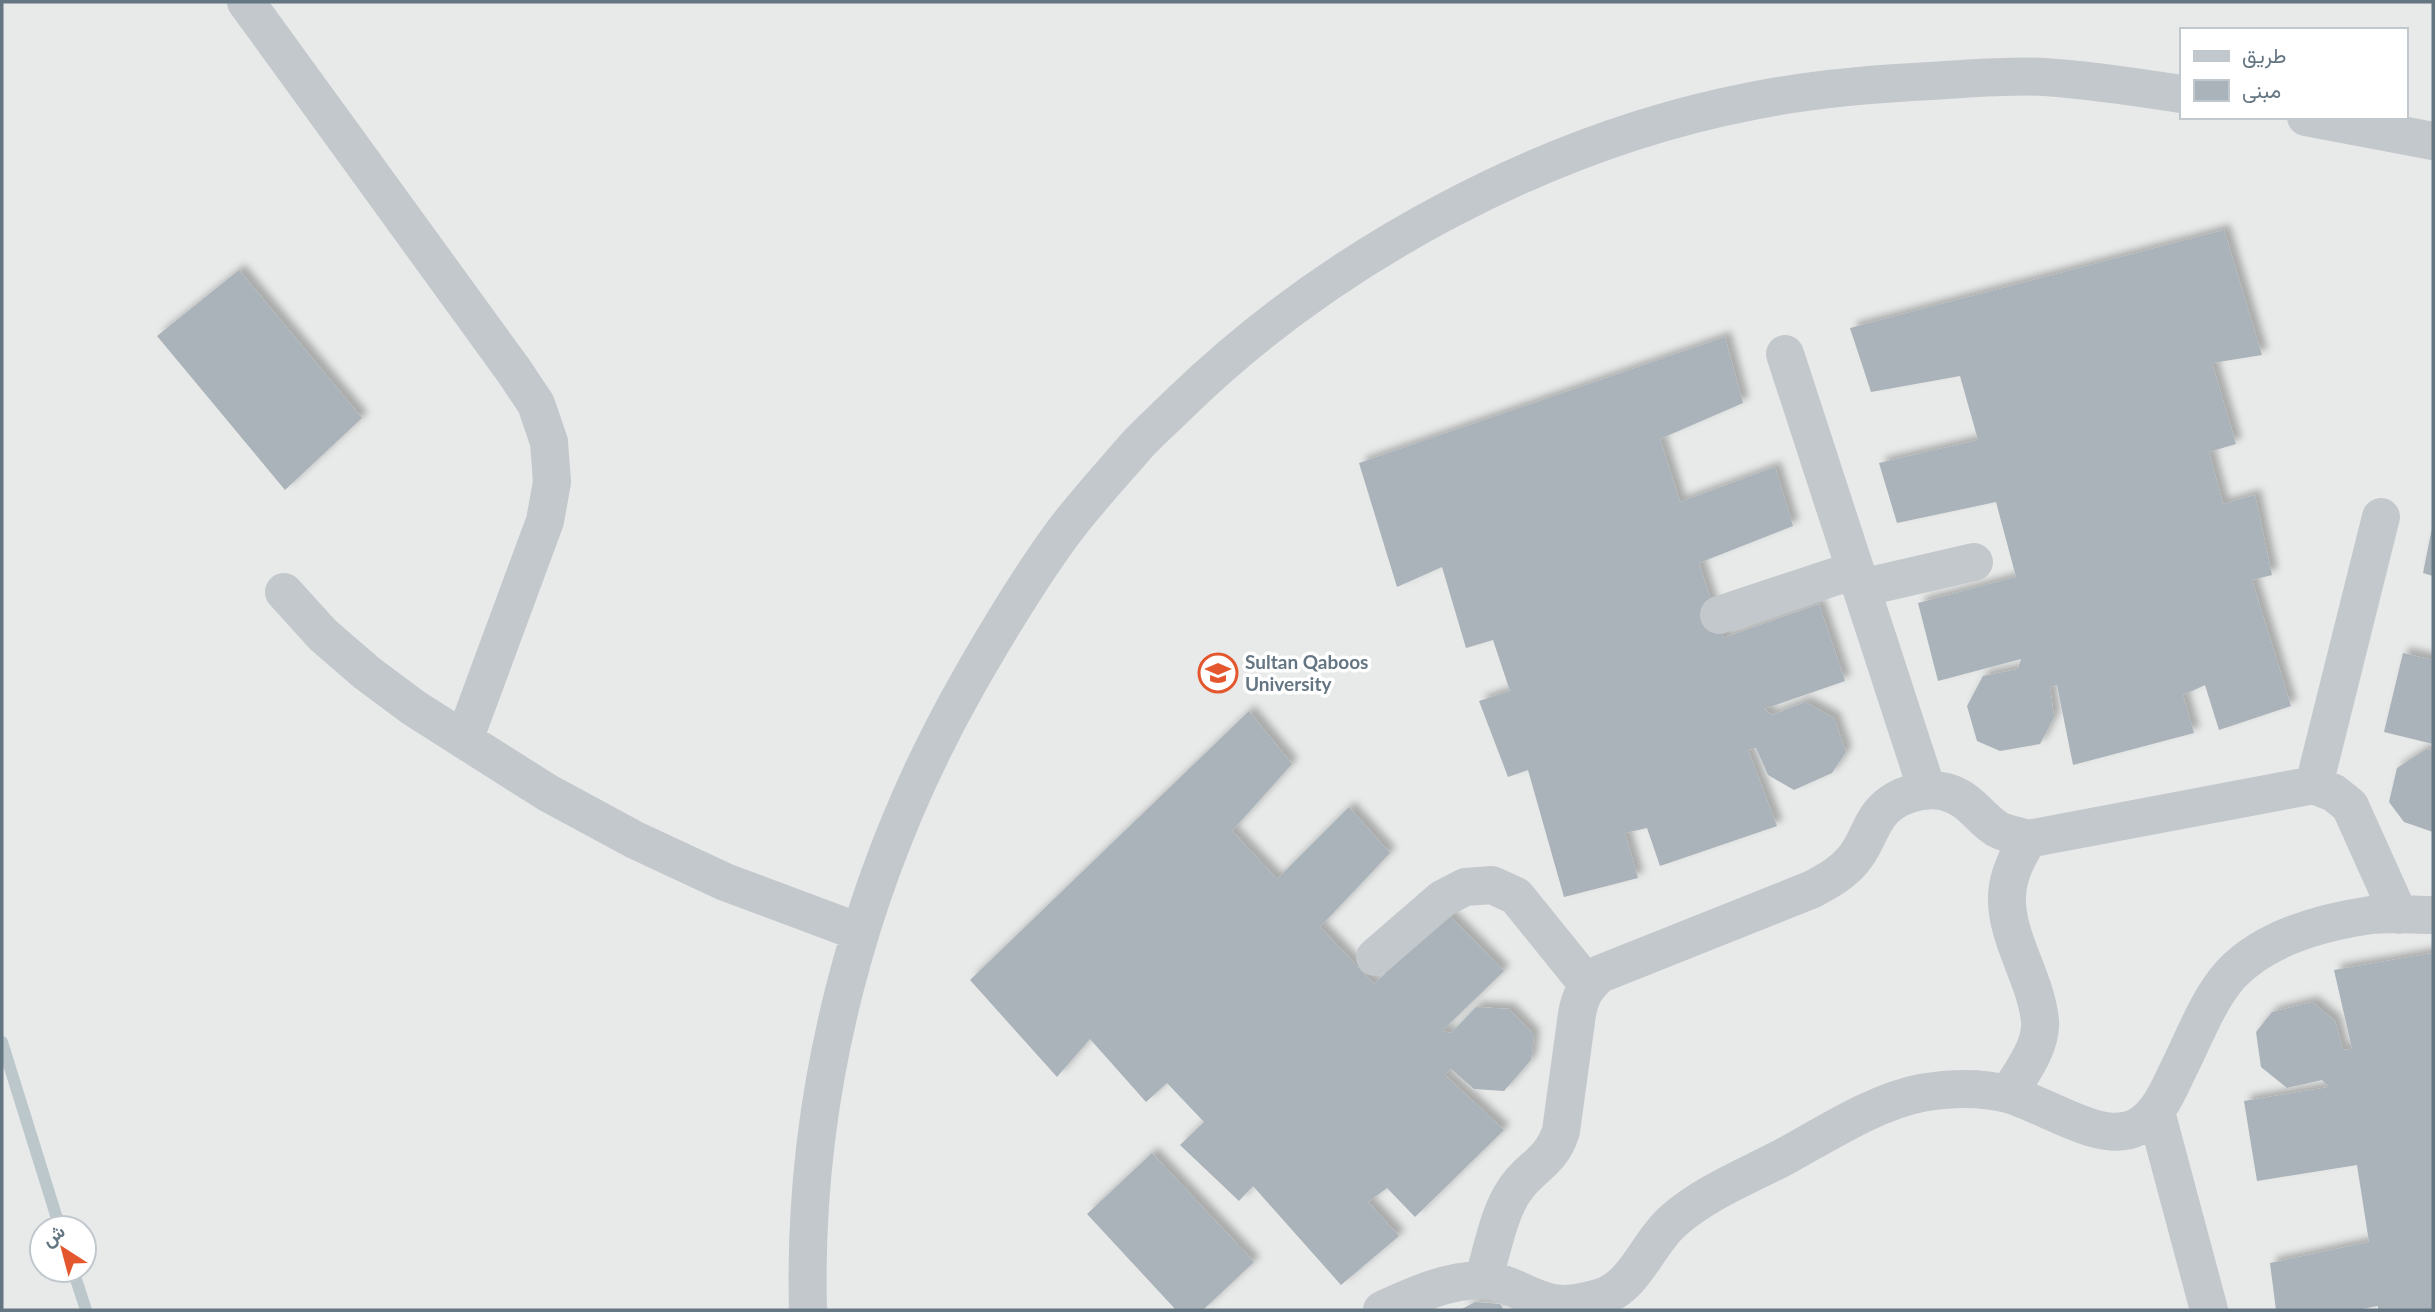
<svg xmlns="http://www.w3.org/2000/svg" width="2435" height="1312" viewBox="0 0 2435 1312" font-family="Lato,Vazirmatn,sans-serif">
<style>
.built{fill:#e8e9e9;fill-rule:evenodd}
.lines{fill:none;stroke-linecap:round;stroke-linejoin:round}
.stream{stroke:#bbc7cb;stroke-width:12}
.building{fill:#aab3b9;filter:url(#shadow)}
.minor{stroke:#c3c8cc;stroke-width:38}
.labels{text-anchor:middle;stroke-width:7;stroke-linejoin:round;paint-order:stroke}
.poi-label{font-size:19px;font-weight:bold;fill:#657683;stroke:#fff;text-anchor:start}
</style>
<defs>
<filter id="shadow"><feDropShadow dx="6" dy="-6" stdDeviation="3.5" flood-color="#0004"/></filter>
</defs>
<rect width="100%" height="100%" fill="#fafaf8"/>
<path class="built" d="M 2,2 L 2433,2 L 2433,1310 L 2,1310 ZM 2181,30 L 2405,30 L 2405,117 L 2181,117 ZM 42,1228 L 84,1228 L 84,1270 L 42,1270 Z"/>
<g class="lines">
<path class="stream" d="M 2,1042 L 60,1228
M 73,1270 L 86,1310"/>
</g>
<path class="building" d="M 2224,230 L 2262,355 L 2212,363 L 2236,444 L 2209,452 L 2223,504 L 2255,495 L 2272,575 L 2252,580 L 2291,706 L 2219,730 L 2205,685 L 2183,695 L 2194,733 L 2073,765 L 2057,685 L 2050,687 L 2054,717 L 2040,744 L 2000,751 L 1977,741 L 1967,706 L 1983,676 L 2018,669 L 2021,659 L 1938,681 L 1918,603 L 2016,577 L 1996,502 L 1897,523 L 1879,463 L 1978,440 L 1960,376 L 1871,392 L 1850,328 Z
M 239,270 L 362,418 L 285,490 L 157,336 Z
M 1725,337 L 1743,403 L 1660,439 L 1680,502 L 1775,467 L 1793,526 L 1699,563 L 1723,638 L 1819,604 L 1845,681 L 1764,709 L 1772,715 L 1805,702 L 1834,718 L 1846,752 L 1832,773 L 1794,790 L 1768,775 L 1756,748 L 1748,750 L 1777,826 L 1660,866 L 1647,828 L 1625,833 L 1638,878 L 1564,897 L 1528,770 L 1508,777 L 1479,701 L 1510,691 L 1493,640 L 1466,648 L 1442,567 L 1397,587 L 1359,463 Z
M 2432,528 L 2433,528 L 2433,576 L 2423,573 Z
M 2403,653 L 2433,660 L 2433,744 L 2384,732 Z
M 1249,711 L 1292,764 L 1232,831 L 1277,879 L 1349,807 L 1390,853 L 1320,927 L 1374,984 L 1447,913 L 1504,971 L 1442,1031 L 1451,1033 L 1476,1007 L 1509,1009 L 1534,1035 L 1531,1060 L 1504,1091 L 1474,1089 L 1451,1069 L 1445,1075 L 1504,1130 L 1415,1217 L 1387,1188 L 1368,1202 L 1399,1236 L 1341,1285 L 1253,1186 L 1239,1201 L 1180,1145 L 1204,1122 L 1167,1083 L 1146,1102 L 1090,1039 L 1057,1077 L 970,980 Z
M 2426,749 L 2433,751 L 2433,832 L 2404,822 L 2389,802 L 2397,768 Z
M 2433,953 L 2433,1310 L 2378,1310 L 2378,1306 L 2356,1310 L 2276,1310 L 2270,1263 L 2369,1242 L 2357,1165 L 2257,1181 L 2244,1101 L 2329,1087 L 2322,1080 L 2287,1088 L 2261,1067 L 2256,1032 L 2272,1012 L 2312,1002 L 2335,1021 L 2343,1050 L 2352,1049 L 2334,970 Z
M 1152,1153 L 1254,1262 L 1203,1310 L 1176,1310 L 1087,1214 Z
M 1475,1302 L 1500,1304 L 1504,1310 L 1460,1310 Z"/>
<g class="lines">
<path class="minor" d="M 246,2 L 514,371 L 536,404 L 549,442 L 552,482 L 545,521 L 464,740
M 2306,117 L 2433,141
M 1785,354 L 1927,790
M 1861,588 L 1974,562
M 284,592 L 323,635 L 367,673 L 414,708 L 548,793 L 635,840 L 725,882 L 859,932
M 1719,615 L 1855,570
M 2314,785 L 2381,517
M 1375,957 L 1442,899 L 1465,887 L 1492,885 L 1516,896 L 1588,985
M 2008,1094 C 2021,1074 2042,1046 2040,1021 C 2036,978 2005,938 2007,895 C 2008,874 2018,856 2028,839
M 2156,1112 L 2209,1310
M 1483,1280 C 1492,1253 1498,1214 1514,1191 C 1530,1166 1551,1163 1561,1131 L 1577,1014 C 1580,996 1586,986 1600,974 L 1813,889 C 1827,881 1841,874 1852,861 C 1865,847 1868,830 1879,815 C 1893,796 1923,786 1946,792 C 1971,799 1978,817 1997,829 C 2006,834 2019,836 2028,839 L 2314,785 L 2334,793 L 2350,806 L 2399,915
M 808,1310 C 802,1093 860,874 967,685 C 996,634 1027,582 1062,534 C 1085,503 1112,474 1137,445 C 1151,430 1167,416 1182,401 C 1333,255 1545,141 1752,101 C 1811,89 1870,84 1930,81 C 1968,79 2007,75 2045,77 C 2091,80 2136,87 2181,94
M 1382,1310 C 1413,1296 1447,1280 1482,1280 C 1508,1280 1528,1299 1553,1303 C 1569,1306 1586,1302 1602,1297 C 1636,1285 1647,1244 1673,1221 C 1703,1194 1745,1177 1780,1159 C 1823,1136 1874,1102 1921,1093 C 1949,1088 1980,1087 2008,1094 C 2043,1103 2102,1146 2137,1127 C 2161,1114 2170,1085 2182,1062 C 2196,1033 2209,999 2230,975 C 2264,938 2323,922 2371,915 C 2391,913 2413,915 2433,915"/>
</g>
<defs>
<symbol id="university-ring" viewBox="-11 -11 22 22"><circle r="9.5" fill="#fff" stroke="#e4572e" stroke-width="1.5"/><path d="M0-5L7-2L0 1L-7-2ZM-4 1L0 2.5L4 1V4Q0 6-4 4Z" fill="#e4572e"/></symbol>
</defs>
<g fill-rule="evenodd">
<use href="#university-ring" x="1196" y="651" width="44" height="44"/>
</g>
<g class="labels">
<g class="poi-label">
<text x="1245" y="669">Sultan Qaboos<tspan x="1245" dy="22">University</tspan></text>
</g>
</g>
<rect width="2435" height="1312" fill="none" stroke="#657683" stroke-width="7"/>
<rect x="2180" y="28" width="228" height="91" fill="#ffffff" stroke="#c1c8cd" stroke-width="2"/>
<rect x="2194" y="51" width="35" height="10" fill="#c3c8cc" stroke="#c1c8cd" stroke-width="2"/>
<text x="2242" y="63" font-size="21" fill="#657683">طريق</text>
<rect x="2194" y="80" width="35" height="21" fill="#aab3b9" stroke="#c1c8cd" stroke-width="2"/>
<text x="2242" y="98" font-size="21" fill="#657683">مبنى</text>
<g transform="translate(63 1249) rotate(324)"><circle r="33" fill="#ffffff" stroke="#c1c8cd" stroke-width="2"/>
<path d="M0-5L12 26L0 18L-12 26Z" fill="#e4572e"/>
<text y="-10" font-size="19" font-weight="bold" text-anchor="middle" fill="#657683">ش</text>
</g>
</svg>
